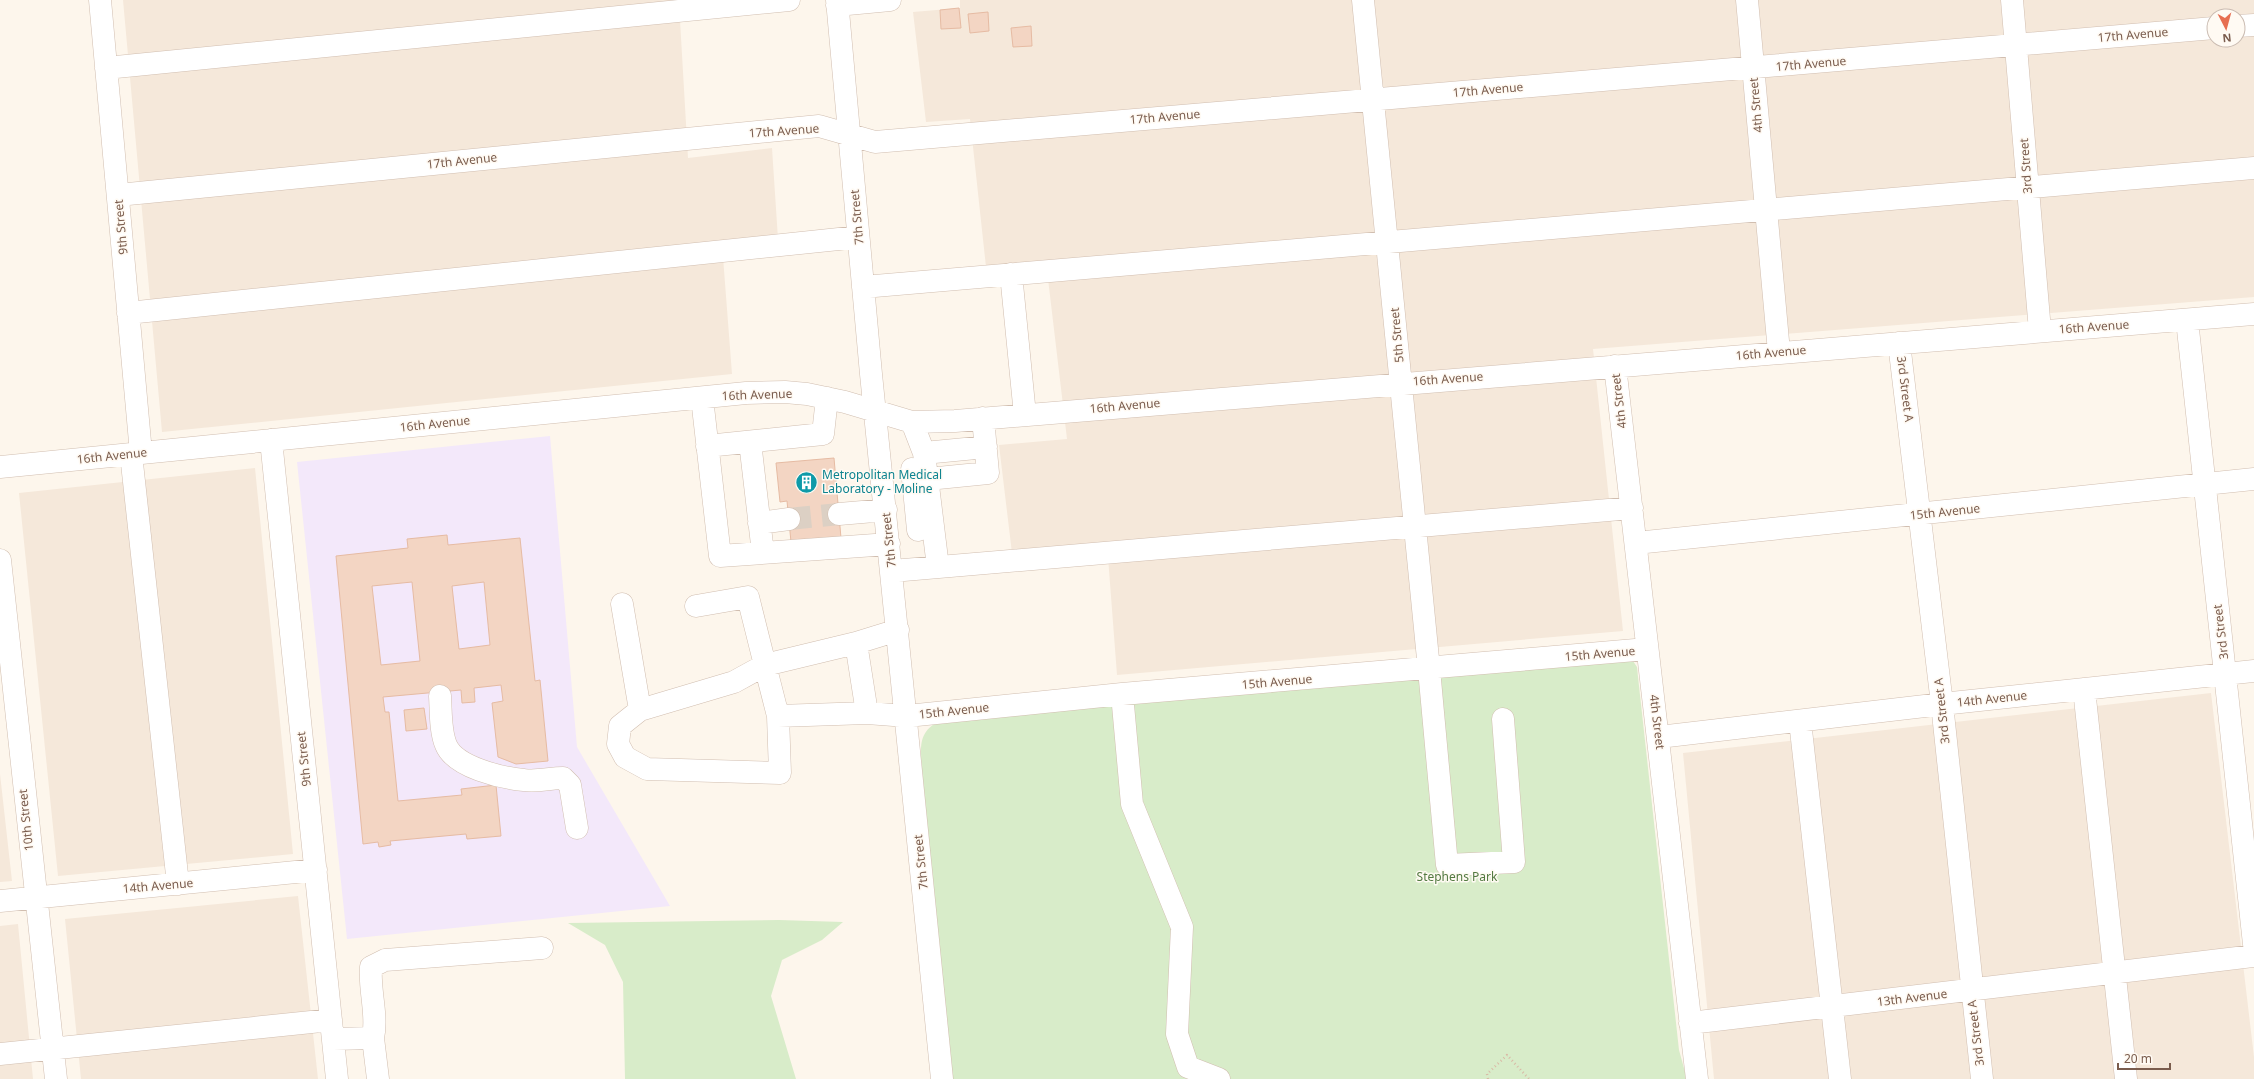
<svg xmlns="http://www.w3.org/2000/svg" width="2254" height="1079" viewBox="0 0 2254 1079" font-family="'Noto Sans',sans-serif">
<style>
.residential{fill:#f5e8da;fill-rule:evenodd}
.education{fill:#f3e8fa}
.green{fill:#d8ecc9}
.building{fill:#f3d5c3;stroke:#e6bba3;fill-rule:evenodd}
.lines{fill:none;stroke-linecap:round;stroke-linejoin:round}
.minor-tunnel{stroke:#dcd0c4;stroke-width:22;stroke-dasharray:22 11;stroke-linecap:butt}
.minor-casing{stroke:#d1beb0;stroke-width:23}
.path{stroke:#d9b8a5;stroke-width:2.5;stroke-dasharray:1 3;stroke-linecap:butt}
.minor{stroke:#fff;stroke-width:22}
.labels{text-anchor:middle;stroke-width:3;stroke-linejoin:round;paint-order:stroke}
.street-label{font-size:12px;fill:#7a5c4d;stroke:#fffaf3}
.culture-label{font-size:12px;fill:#0d838f;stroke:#fffaf3;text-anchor:start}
.park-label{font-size:12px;fill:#537a41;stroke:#fffaf3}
</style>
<rect width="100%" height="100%" fill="#fdf6ec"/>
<path class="residential" d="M 123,0 L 701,0 L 679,3 L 688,158 L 772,148 L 778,239 L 722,244 L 732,374 L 162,432 Z
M 960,0 L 2254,0 L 2254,297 L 1593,349 L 1623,631 L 1117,675 L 1107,544 L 1012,553 L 999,445 L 1067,439 L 1046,262 L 986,267 L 970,119 L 926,122 L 913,12 L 960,8 ZM 2214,16 L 2238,16 L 2238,40 L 2214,40 Z
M 255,468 L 293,854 L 58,876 L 19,493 Z
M 2211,693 L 2254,1057 L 2254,1079 L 1714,1079 L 1683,753 Z
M 0,774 L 12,881 L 0,882 Z
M 298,896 L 318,1079 L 81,1079 L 65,919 Z
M 18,924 L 33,1079 L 0,1079 L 0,926 Z"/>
<path class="education" d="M 550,436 L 577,747 L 670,906 L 347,939 L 297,462 Z"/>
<path class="green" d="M 1627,660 L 1633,661 L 1637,667 L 1638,677 L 1679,1050 L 1687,1079 L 951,1079 L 922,773 C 921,749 916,731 942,720 Z
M 779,920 L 843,922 L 822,940 L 782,960 L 771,996 L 796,1079 L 625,1079 L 623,982 L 605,945 L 568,923 Z"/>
<path class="building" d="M 959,8 L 961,28 L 941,29 L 940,10 Z
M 988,12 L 989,31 L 970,33 L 968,14 Z
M 1031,26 L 1032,46 L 1013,47 L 1011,28 Z
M 834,458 L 841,538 L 791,542 L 787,501 L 780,502 L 776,463 Z
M 447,535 L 448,545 L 520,538 L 535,681 L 540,680 L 548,761 L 516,764 L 498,757 L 492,703 L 503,701 L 501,685 L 474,688 L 475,702 L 462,703 L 461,690 L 383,697 L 385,712 L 389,712 L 398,801 L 462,795 L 461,789 L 496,785 L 501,836 L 467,839 L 466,834 L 390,841 L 391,845 L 379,847 L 378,842 L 363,844 L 336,556 L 408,548 L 407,539 ZM 412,582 L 420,661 L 381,665 L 372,586 ZM 484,582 L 490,645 L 459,649 L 452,586 Z
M 424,708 L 427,729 L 406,731 L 404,710 Z"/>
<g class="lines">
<path class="minor-tunnel" d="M 789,519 L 839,514"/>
<defs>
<path id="minor" d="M 100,0 L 141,453
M 837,0 L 871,374 L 942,1079
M 1363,0 L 1429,669 L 1447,865 L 1514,862 L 1503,719
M 1747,0 L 1779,352
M 2012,0 L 2040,331
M 837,5 L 890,0
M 2238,26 L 2254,25
M 106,68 L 789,0
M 118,195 L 819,126 L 875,142 L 2214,28
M 1011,274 L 1025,415
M 863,287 L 2254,168
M 128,313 L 858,237
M 2187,320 L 2254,944
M 1899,343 L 1942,704 L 1982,1079
M 1615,366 L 1697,1079
M 702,398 L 720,556 L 889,544
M 912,422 L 924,453 L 938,567
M 271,440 L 337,1079
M 750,442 L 763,553
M 707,446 L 823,434 L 827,398
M 924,453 L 986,447
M 131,454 L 178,884
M 0,467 L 746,393 L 785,392 L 807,394 L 845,402 L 912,422 L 955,421 L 2254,314
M 912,469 L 918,530
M 928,479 L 988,473 L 983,418
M 839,514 L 886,510
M 759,523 L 789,519
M 1636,543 L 2254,479
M 0,560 L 56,1079
M 892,571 L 1632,508
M 622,604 L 640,710
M 696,606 L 748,597 L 765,665 L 856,643
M 2084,689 L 2126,1079
M 1122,694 L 1132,804 L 1182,927 L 1177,1034 L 1188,1067 L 1219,1079
M 440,696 C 441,710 440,731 446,745 C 455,767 501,778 524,780 C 537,782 550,778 563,778 L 570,785 L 577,828
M 867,713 L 856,643 L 898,630
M 778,716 L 780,773 L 647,769 L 625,757 L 618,744 L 620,726 L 640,710 L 734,682 L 765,665 L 778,716 L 867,713 L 907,716 L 1122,694 L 1647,649
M 1800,721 L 1840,1079
M 1659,737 L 1942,704 L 2254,671
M 0,901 L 316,870
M 1690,1023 L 2254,956
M 373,1038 L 378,1079
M 333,1039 L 373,1038 C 378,1015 369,991 371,967 L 385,960 L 542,948
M 0,1054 L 331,1020"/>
</defs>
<use href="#minor" class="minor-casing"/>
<path class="path" d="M 1488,1079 L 1487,1074 L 1507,1055 L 1529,1079"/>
<use href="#minor" class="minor"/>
</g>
<defs>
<symbol id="building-disc" viewBox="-11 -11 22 22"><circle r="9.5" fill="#0f9aa8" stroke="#fffaf3"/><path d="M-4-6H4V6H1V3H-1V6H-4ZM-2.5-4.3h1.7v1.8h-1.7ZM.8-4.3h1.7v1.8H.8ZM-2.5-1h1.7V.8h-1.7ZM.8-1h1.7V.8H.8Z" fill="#fff"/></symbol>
</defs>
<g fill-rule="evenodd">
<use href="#building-disc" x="794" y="470" width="25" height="25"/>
</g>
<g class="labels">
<g class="street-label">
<text transform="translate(2133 35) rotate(-5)" y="4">17th Avenue</text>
<text transform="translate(1811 64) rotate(-5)" y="4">17th Avenue</text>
<text transform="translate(1488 90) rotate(-5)" y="4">17th Avenue</text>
<text transform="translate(1756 105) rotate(-95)" y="4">4th Street</text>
<text transform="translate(1165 117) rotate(-5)" y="4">17th Avenue</text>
<text transform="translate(784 131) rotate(-4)" y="4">17th Avenue</text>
<text transform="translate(462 161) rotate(-6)" y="4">17th Avenue</text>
<text transform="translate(2026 166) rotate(-94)" y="4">3rd Street</text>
<text transform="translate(857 217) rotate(-95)" y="4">7th Street</text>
<text transform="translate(121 227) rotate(-95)" y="4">9th Street</text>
<text transform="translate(2094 327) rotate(-4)" y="4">16th Avenue</text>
<text transform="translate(1397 335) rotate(-95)" y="4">5th Street</text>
<text transform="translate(1771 353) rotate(-5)" y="4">16th Avenue</text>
<text transform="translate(1448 379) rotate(-4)" y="4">16th Avenue</text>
<text transform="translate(1905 389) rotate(83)" y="4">3rd Street A</text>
<text transform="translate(757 395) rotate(-2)" y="4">16th Avenue</text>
<text transform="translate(1619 401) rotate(-97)" y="4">4th Street</text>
<text transform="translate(1125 406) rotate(-5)" y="4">16th Avenue</text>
<text transform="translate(435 424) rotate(-6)" y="4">16th Avenue</text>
<text transform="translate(112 456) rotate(-6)" y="4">16th Avenue</text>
<text transform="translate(1945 512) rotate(-6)" y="4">15th Avenue</text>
<text transform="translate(889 540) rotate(-96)" y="4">7th Street</text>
<text transform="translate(2221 632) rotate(-97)" y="4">3rd Street</text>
<text transform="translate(1600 654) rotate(-5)" y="4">15th Avenue</text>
<text transform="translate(1277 682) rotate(-5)" y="4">15th Avenue</text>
<text transform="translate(1992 699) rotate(-6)" y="4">14th Avenue</text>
<text transform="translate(954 711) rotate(-6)" y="4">15th Avenue</text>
<text transform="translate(1942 711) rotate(-96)" y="4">3rd Street A</text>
<text transform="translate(1657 722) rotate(83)" y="4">4th Street</text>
<text transform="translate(304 759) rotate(-96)" y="4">9th Street</text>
<text transform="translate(26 820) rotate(-96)" y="4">10th Street</text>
<text transform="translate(921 862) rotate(-96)" y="4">7th Street</text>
<text transform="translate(158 886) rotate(-5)" y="4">14th Avenue</text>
<text transform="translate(1912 998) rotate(-7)" y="4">13th Avenue</text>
<text transform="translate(1976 1033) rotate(-97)" y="4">3rd Street A</text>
</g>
<g class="culture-label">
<text x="822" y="479">Metropolitan Medical<tspan x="822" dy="14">Laboratory - Moline</tspan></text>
</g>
<g class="park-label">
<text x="1457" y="881">Stephens Park</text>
</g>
</g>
<g transform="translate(2226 28) rotate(174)"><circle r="19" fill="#fffaf3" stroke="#cabbb1"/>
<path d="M0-3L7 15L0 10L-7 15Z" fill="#e76f51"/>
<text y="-6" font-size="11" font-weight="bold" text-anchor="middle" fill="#7a5c4d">N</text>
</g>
<path d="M2118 1063v6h52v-6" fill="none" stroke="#7a5c4d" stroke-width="2"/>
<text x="2124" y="1063" font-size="12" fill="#7a5c4d" stroke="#fffaf3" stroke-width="3" paint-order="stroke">20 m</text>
</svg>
